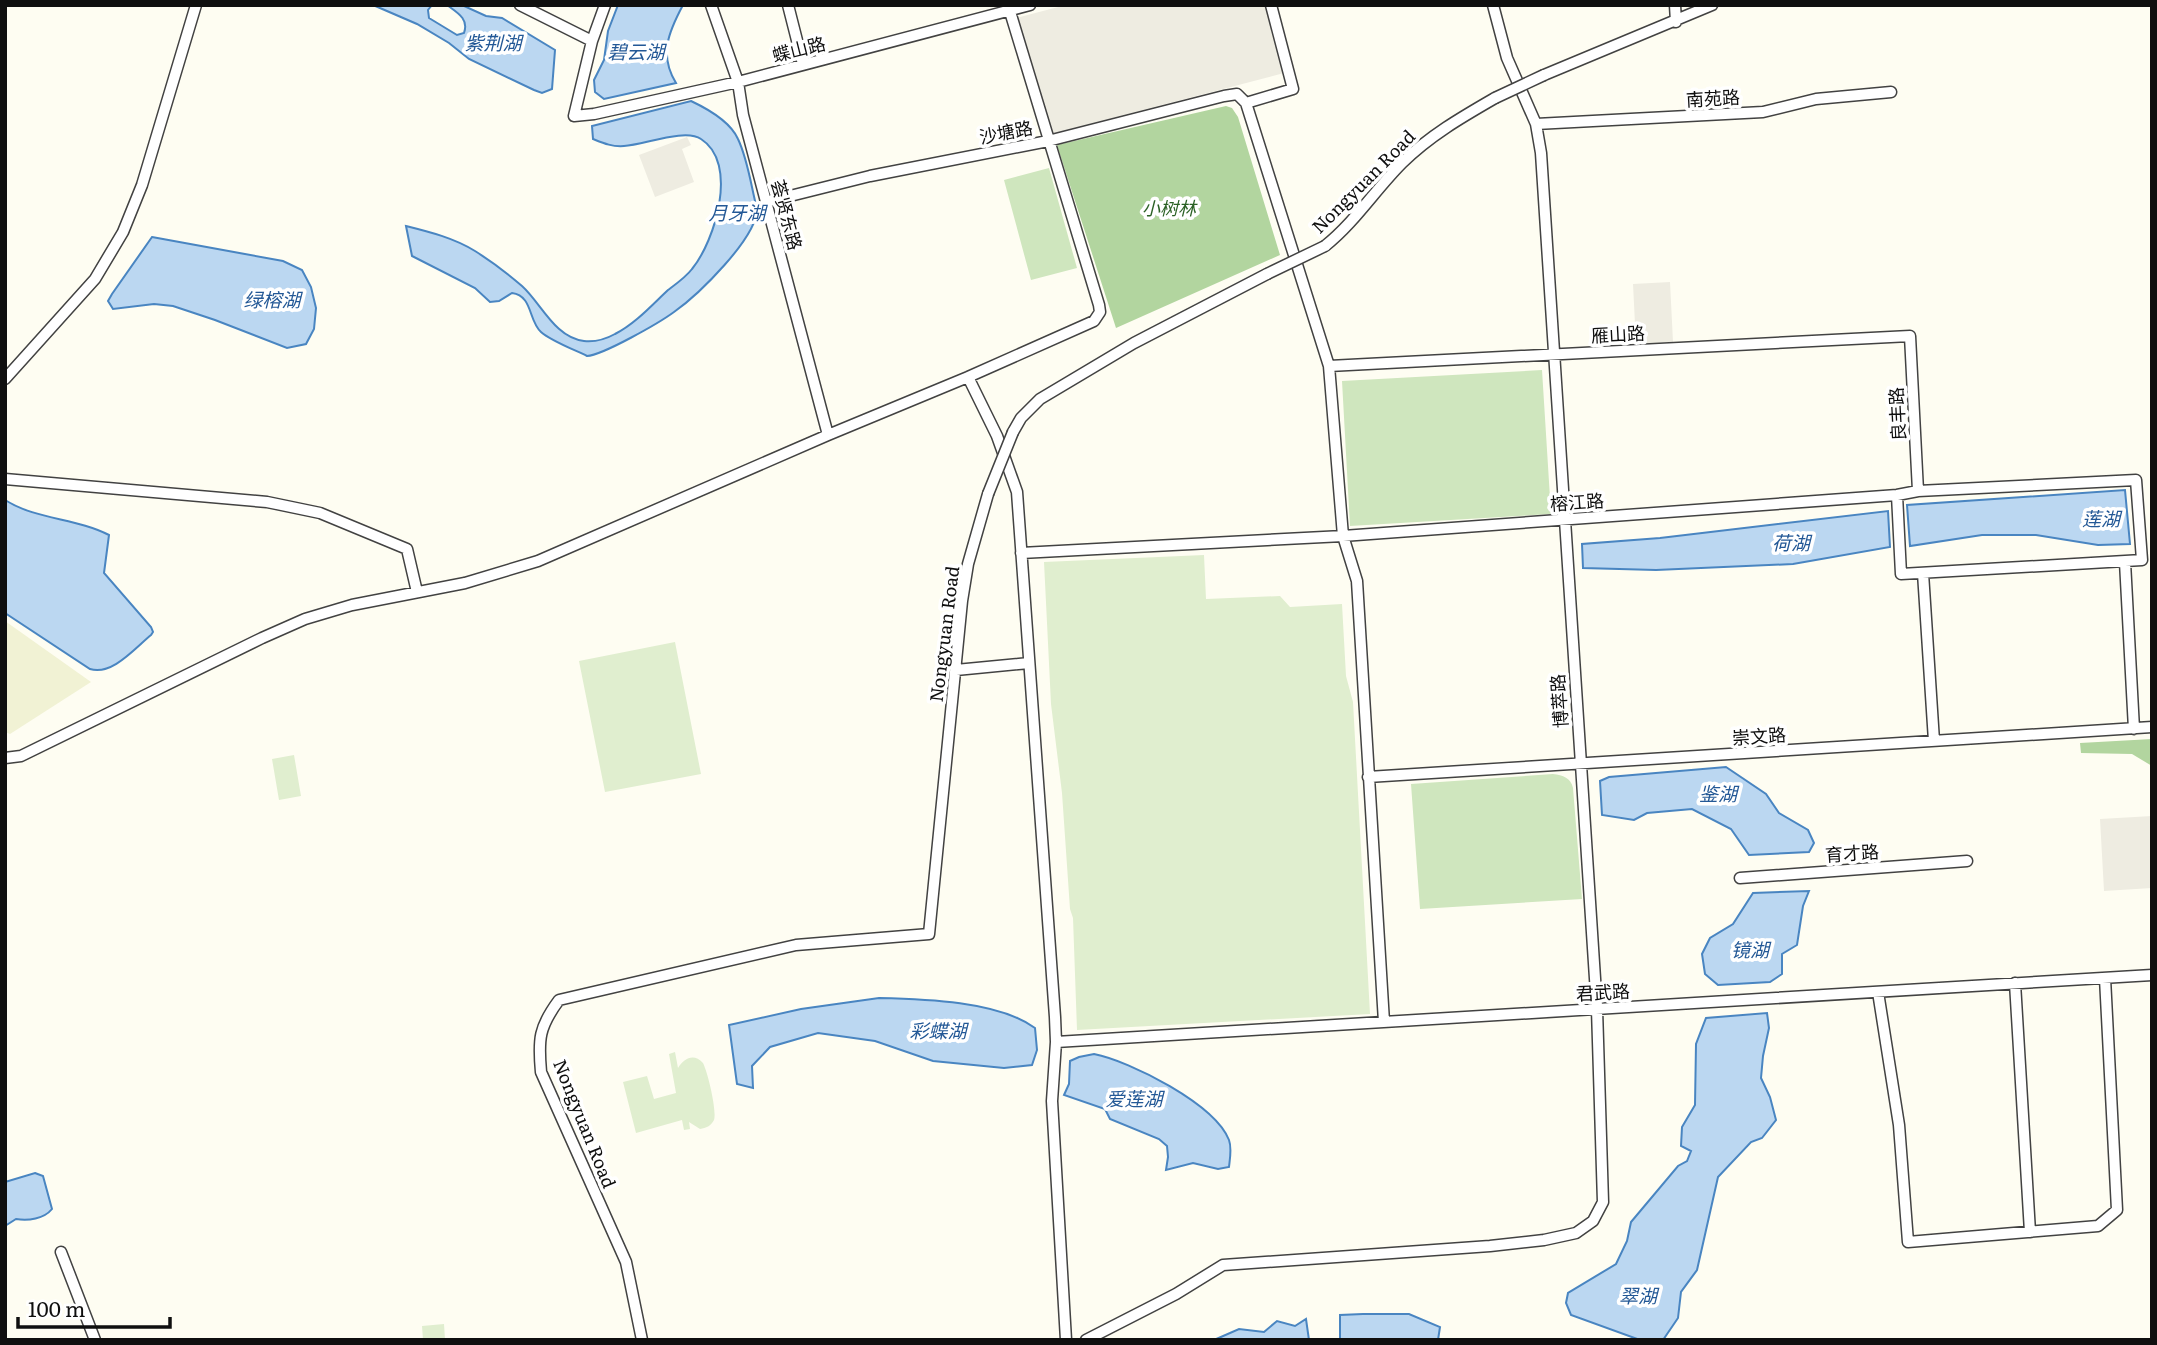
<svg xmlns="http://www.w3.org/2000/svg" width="2157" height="1345" viewBox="0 0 2157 1345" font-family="Literata,'Noto Sans SC',serif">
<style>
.farmland{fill:#f1f2d4}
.green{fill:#cfe6be}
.forest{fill:#b2d59f}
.pitch{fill:#e0eecf}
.plaza{fill:#eeece1}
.water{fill:#bbd7f1;stroke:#4985c1;stroke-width:2}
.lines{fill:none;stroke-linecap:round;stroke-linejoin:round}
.street-casing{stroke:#424242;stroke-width:13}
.street{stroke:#fff;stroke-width:10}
.street-bridge-casing{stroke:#424242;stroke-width:13;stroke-linecap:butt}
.street-bridge{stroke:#fff;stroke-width:10}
.labels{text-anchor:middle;stroke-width:7;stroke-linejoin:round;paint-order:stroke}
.street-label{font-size:18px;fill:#0f0f0f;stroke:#fff}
.park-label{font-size:18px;font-style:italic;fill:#2b6125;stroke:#fff}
.water-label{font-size:19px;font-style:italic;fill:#235896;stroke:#fff}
</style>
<rect width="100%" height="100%" fill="#fefdf2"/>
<path class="farmland" d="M 5,621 L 91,682 L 10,734 L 5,732 Z"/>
<path class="green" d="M 1049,168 L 1077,268 L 1031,280 L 1004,180 Z
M 1542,370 L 1551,514 L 1350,526 L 1342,381 Z
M 1553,774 C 1563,775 1571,778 1573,788 L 1582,899 L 1420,909 L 1411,784 Z"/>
<path class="forest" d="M 1226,106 L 1232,108 L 1238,117 L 1280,255 L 1116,328 L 1057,145 Z
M 2152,739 L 2152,766 L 2132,754 L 2081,753 L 2080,743 Z"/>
<path class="pitch" d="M 1204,555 L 1206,599 L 1280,596 L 1290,607 L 1342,604 L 1346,676 L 1353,702 L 1370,1014 L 1077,1030 L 1073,918 L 1070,909 L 1062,793 L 1051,704 L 1044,562 Z
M 675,642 L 701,774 L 605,792 L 579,661 Z
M 294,755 L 301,796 L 279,800 L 272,759 Z
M 675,1052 L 678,1068 C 684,1058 694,1053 703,1063 C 708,1073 717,1111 714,1120 C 711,1126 706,1128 700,1129 L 689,1122 L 690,1129 L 684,1130 L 682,1120 L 636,1133 L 623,1082 L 647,1076 L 654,1099 L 676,1093 L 669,1054 Z
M 444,1324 L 445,1340 L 423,1340 L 422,1326 Z"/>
<path class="plaza" d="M 1066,5 L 1267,5 L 1284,73 L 1051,134 L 1016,18 Z
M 687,137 L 691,145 L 682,149 L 694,182 L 655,197 L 639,155 Z
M 1670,282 L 1673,342 L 1636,344 L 1633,284 Z
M 2152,816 L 2152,888 L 2104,891 L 2100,819 Z"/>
<path class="water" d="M 373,5 L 432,5 L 428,10 L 429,18 L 457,35 L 464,33 C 469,19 458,13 447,5 L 462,5 L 486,16 L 502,18 L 555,50 L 552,89 L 542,93 L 534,90 L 469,59 L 449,43 L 417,24 Z
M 618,5 L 683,5 C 668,33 659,55 676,83 L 604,99 L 595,92 L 594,80 L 604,60 L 608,31 Z
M 691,101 C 708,109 730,121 738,139 C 748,160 751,186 757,209 C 757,238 698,295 674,312 C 659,323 603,355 587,356 C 575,350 551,341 541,332 C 528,320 533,296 512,293 L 499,301 L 490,302 L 475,288 L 412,256 L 406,226 C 430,232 454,238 475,251 C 491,261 508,274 522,286 C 541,303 555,338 584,341 C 594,342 606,339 615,334 C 635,324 652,305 668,290 C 676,284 686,277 692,269 C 715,241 739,163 701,139 C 685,128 644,145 624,146 C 612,147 603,143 593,139 L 592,126 Z
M 152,237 L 283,261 L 302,270 L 311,287 L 316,308 L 314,329 L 306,344 L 287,348 L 215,320 L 173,306 L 154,304 L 113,309 L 108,301 L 112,294 Z
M 2125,490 L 2130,544 L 2098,545 L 2036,535 L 1982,535 L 1910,546 L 1907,505 Z
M 5,500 C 37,520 76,518 109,535 L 104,573 L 151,627 L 153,632 L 151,635 C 135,648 112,676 90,669 L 5,613 Z
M 1888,511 L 1890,547 L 1793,564 L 1656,570 L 1583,568 L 1582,544 L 1660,538 Z
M 1726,767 L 1766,794 L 1779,813 L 1808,830 L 1814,843 L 1809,852 L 1749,855 L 1731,829 L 1692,809 L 1647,813 L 1634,820 L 1602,815 L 1600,781 L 1609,777 Z
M 1809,891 L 1803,906 L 1797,945 L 1782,954 L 1782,974 L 1770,982 L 1718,985 L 1705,974 L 1702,954 L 1710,938 L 1733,924 L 1753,893 Z
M 879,998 C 924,999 998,1001 1035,1028 L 1037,1050 L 1032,1065 L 1004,1068 L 933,1061 L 875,1041 L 818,1033 L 770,1047 L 752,1066 L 753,1088 L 737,1084 L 729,1025 L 801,1009 Z
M 1767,1013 L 1769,1028 L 1763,1056 L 1761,1078 L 1770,1097 L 1776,1120 L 1762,1138 L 1751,1142 L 1718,1177 L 1697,1270 L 1681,1292 L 1678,1318 L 1663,1340 L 1640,1340 L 1571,1315 L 1566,1303 L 1568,1293 L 1616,1264 L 1627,1241 L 1631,1222 L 1678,1166 L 1687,1161 L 1691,1151 L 1681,1146 L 1682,1127 L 1695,1105 L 1696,1044 L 1706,1018 Z
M 1094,1054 C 1130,1061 1215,1104 1229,1140 C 1232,1148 1230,1158 1229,1167 L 1218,1169 L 1193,1163 L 1166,1170 L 1168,1157 L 1167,1146 L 1159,1139 L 1110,1119 L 1105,1109 L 1064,1095 L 1069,1084 L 1070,1061 L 1079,1057 Z
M 35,1173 L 43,1176 L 52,1209 C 44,1219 28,1221 16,1219 L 5,1226 L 5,1182 Z
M 1363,1314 L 1409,1314 L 1440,1327 L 1438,1340 L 1340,1340 L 1340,1315 Z
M 1306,1319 L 1309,1340 L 1214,1340 L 1239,1329 L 1264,1332 L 1277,1321 L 1295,1326 Z"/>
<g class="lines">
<defs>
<path id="street" d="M 520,5 L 592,41
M 605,5 L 592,41 L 574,116 L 594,114 L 738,82 L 1030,5
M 711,5 L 738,82 L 743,115 L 828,435
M 788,5 L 803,64
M 1271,5 L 1293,89 L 1246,103 L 1329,366 L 1343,536 L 1357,581 L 1384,1022
M 1675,5 L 1676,22
M 1544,75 L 1712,5
M 1536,124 L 1763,112 L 1816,99 L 1891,92
M 766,202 L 870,176 L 1048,141 L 1224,96 L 1237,94 L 1246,103
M 1325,246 C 1355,222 1375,190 1402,163 C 1429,136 1462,117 1495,98
M 1329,366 L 1910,336 L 1918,491
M 968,377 L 997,436 L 1017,492 L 1055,1017 L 1056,1042 L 1052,1101 L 1066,1340
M 5,379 L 95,279 L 123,232 L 142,185 L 196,5
M 1013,432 L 1021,418 L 1040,399 L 1134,343 L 1267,274
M 5,479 L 267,502 L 320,513 L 407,549 L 417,592
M 1021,553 L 1343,536 L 1897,495 L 1918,491 L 2136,480 L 2142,560 L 1901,574 L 1897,495
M 2125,562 L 2134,729
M 1923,573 L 1934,741
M 956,670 L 1029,663
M 5,758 L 21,756 L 262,638 L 305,619 L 352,605 L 465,583 L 538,561 L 828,435 L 968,377 L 1094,321 L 1100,312 L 1099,305 L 1008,5
M 1368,777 L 2152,727
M 1740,878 L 1967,861
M 2015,983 L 2030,1232
M 1878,992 L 1899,1125 L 1908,1242 L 2098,1226 L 2117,1210 L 2105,978
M 1056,1042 L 2152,975
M 61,1252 L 95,1340
M 642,1340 L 626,1262 L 541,1072 C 538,1039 539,1027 559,1000 L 796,945 L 929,934 L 962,601 L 968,564 L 988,494
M 1086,1340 L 1176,1294 L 1223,1265 L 1490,1246 L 1544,1240 L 1576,1233 L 1593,1221 L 1603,1202 L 1597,1009 L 1541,153 L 1536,124 L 1507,58 L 1493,5"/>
</defs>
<use href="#street" class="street-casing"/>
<use href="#street" class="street"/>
<defs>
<path id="street-bridge" d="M 1495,98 L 1544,75
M 1267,274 L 1325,246
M 988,494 L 1013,432"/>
</defs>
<use href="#street-bridge" class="street-bridge-casing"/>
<use href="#street-bridge" class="street-bridge"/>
</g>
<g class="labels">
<g class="street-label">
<text transform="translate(799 50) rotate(-14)" y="6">蝶山路</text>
<text transform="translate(1713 99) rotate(-3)" y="6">南苑路</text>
<text transform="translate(1006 133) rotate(-11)" y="6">沙塘路</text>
<text transform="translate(1364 182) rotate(-45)" y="6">Nongyuan Road</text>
<text transform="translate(786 215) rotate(75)" y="6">荟贤东路</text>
<text transform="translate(1618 335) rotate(-3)" y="6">雁山路</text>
<text transform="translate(1898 414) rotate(-93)" y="6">良丰路</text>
<text transform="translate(1577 503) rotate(-4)" y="6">榕江路</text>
<text transform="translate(945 634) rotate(-83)" y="6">Nongyuan Road</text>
<text transform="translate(1560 701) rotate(-94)" y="6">博萃路</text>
<text transform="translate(1759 737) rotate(-4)" y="6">崇文路</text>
<text transform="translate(1852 854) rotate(-4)" y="6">育才路</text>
<text transform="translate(1603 993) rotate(-3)" y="6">君武路</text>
<text transform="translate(584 1124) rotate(68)" y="6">Nongyuan Road</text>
</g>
<g class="park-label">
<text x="1169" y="215">小树林</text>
</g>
<g class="water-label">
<text x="493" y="50">紫荆湖</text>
<text x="636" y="59">碧云湖</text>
<text x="737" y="220">月牙湖</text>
<text x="272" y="307">绿榕湖</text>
<text x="2101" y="526">莲湖</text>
<text x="1791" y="550">荷湖</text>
<text x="1718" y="801">鉴湖</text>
<text x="1750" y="957">镜湖</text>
<text x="938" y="1038">彩蝶湖</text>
<text x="1134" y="1106">爱莲湖</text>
<text x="1638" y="1303">翠湖</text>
</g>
</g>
<rect width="2157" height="1345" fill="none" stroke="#0f0f0f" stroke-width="14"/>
<path d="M18 1317v10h152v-10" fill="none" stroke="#0f0f0f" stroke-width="3.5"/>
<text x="28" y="1317" font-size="21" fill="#0f0f0f" stroke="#ffffff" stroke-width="5" paint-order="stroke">100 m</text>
</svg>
